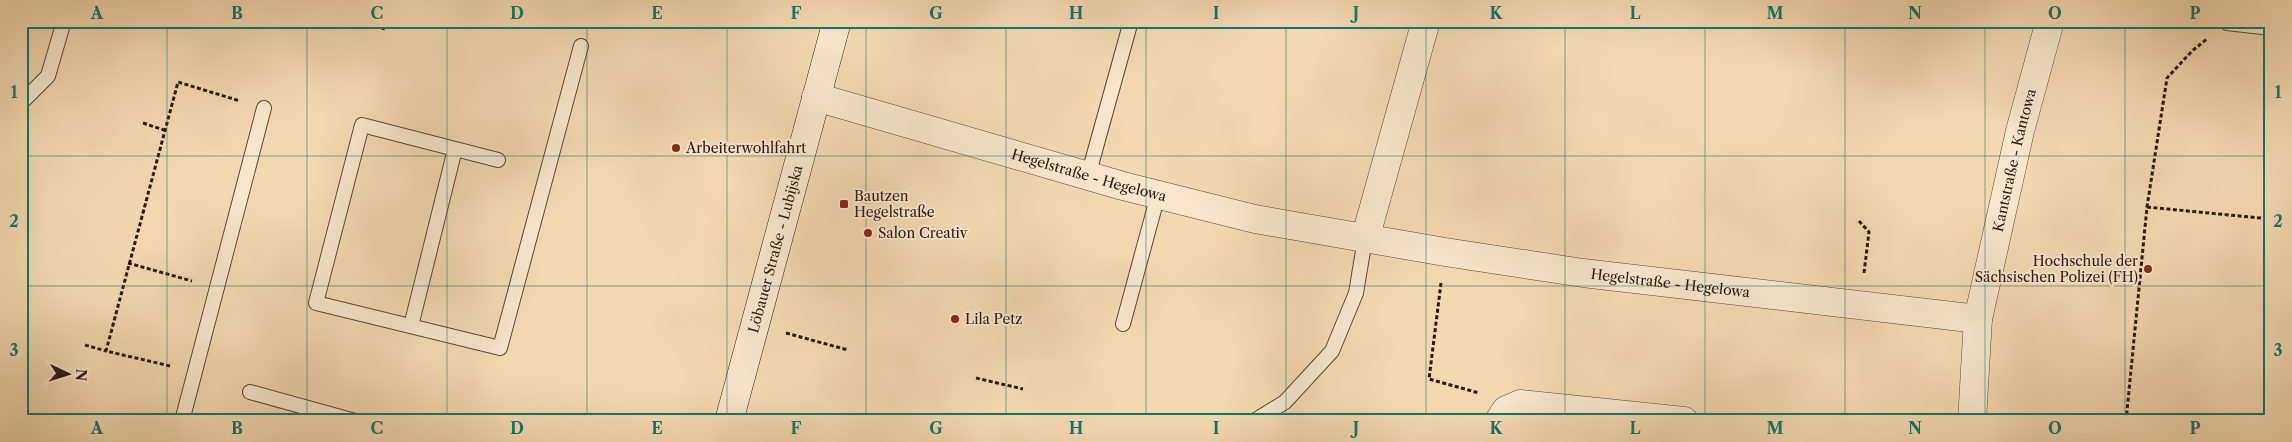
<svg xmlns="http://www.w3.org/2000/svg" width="2292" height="442" viewBox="0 0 2292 442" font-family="'Libre Caslon Text',serif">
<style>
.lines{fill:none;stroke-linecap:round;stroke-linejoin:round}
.service-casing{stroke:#5d4838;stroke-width:16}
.minor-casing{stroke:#5d4838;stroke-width:29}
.secondary-casing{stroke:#2b1810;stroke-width:29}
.path{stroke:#2b1810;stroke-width:3;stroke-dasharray:4 2.5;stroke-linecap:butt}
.service{stroke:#f7e6cb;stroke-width:14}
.minor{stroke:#f7e6cb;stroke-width:28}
.secondary{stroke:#f7e6cb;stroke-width:28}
.grid{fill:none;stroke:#0f766e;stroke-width:1;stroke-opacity:0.55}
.poi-dot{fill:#8f2418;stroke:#f7e6cb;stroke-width:2}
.labels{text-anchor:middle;stroke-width:4;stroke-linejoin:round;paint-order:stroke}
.poi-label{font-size:14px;fill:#2b1810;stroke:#f7e6cb;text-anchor:start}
.street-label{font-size:14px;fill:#2b1810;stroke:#f7e6cb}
.neatline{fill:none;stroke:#0f766e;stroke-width:2}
.grid-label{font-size:16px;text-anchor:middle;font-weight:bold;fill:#0f766e}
</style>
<rect width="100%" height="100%" fill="#f3d8af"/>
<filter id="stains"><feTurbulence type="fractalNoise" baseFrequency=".004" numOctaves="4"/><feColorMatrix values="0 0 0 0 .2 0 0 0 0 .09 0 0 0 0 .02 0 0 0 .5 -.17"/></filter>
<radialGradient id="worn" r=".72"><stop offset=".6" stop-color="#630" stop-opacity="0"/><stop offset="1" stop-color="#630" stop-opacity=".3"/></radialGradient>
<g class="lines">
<defs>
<path id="service" d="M 2227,23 L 2271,28
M 21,103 L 48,76 L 64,21
M 498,160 L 362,125 L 316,303 L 500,348 L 581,46
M 1088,176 L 1131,21
M 1123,324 L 1158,195
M 411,326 L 455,149
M 250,392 L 355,421
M 182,421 L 264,108
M 1254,421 L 1285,402 L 1332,351 L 1356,293 L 1365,239"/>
<g id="minor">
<path id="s1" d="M 816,97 L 1123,186 L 1255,219 L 1445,252 L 1583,273 L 1978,319"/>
<path d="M 1365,239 L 1426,21"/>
<path d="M 1499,421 L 1506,410 L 1520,404 L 1684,421"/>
<path id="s2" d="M 1972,421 L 1978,319 L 2020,131 L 2050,21"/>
</g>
<g id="secondary">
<path id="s3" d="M 729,421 L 837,21"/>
</g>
</defs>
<use href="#service" class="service-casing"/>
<use href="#minor" class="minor-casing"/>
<use href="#secondary" class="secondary-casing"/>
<path class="path" d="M 383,30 L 385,21
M 143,123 L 164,130
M 2147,207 L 2271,219
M 1859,221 L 1869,232 L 1864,273
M 128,263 L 192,281
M 1441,283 L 1429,379 L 1479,393
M 786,333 L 848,350
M 85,345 L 106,351
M 170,366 L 106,351 L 178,82 L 240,101
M 976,378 L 1023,389
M 2126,421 L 2147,207 L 2167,78 L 2192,51 L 2207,39"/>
<use href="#service" class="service"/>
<use href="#minor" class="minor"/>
<use href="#secondary" class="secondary"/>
</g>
<path class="grid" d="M 167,21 L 167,421M 307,21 L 307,421M 447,21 L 447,421M 587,21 L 587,421M 727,21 L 727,421M 866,21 L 866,421M 1006,21 L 1006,421M 1146,21 L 1146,421M 1286,21 L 1286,421M 1426,21 L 1426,421M 1565,21 L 1565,421M 1705,21 L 1705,421M 1845,21 L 1845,421M 1985,21 L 1985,421M 2125,21 L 2125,421M 21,156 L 2271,156M 21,286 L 2271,286"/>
<g class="poi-dot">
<circle cx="676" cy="148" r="5"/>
<rect x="839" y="199" width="10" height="10" rx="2.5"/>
<circle cx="868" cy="233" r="5"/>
<circle cx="2148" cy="269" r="5"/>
<circle cx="955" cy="319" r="5"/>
</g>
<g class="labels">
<g class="poi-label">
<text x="686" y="153">Arbeiterwohlfahrt</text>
<text x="854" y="201">Bautzen<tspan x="854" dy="16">Hegelstraße</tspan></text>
<text x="878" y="238">Salon Creativ</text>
<text x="2138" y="266" text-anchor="end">Hochschule der<tspan x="2138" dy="16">Sächsischen Polizei (FH)</tspan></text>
<text x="965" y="324">Lila Petz</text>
</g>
<g class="street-label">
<text dy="5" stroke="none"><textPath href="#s2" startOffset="265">Kantstraße - Kantowa</textPath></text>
<text dy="5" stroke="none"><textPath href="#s1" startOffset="284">Hegelstraße - Hegelowa</textPath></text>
<text dy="5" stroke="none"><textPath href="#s3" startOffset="178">Löbauer Straße - Lubijska</textPath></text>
<text dy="5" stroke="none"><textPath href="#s1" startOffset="876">Hegelstraße - Hegelowa</textPath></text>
</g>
</g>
<rect width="2292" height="442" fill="none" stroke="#f3d8af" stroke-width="55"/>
<g transform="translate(68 374) rotate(94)" stroke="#f7e6cb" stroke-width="4" paint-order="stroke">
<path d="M0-4L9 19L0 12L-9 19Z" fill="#2b1810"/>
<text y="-8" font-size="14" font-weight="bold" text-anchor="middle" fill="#2b1810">N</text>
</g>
<rect x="28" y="28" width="2236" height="386" class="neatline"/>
<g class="grid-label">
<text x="97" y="19">A</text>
<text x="237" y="19">B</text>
<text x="377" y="19">C</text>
<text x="517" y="19">D</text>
<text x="657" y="19">E</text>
<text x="796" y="19">F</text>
<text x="936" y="19">G</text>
<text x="1076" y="19">H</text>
<text x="1216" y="19">I</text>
<text x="1356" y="19">J</text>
<text x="1496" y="19">K</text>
<text x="1635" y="19">L</text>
<text x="1775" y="19">M</text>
<text x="1915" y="19">N</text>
<text x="2055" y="19">O</text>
<text x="2195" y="19">P</text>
<text x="14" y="98">1</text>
<text x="2278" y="98">1</text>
<text x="14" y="227">2</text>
<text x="2278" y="227">2</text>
<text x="14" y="356">3</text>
<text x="2278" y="356">3</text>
<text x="97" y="434">A</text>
<text x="237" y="434">B</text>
<text x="377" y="434">C</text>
<text x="517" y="434">D</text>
<text x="657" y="434">E</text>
<text x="796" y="434">F</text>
<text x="936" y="434">G</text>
<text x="1076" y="434">H</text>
<text x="1216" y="434">I</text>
<text x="1356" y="434">J</text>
<text x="1496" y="434">K</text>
<text x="1635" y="434">L</text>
<text x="1775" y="434">M</text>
<text x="1915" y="434">N</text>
<text x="2055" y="434">O</text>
<text x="2195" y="434">P</text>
</g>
<rect width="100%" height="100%" filter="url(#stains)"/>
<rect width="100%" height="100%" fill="url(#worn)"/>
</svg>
